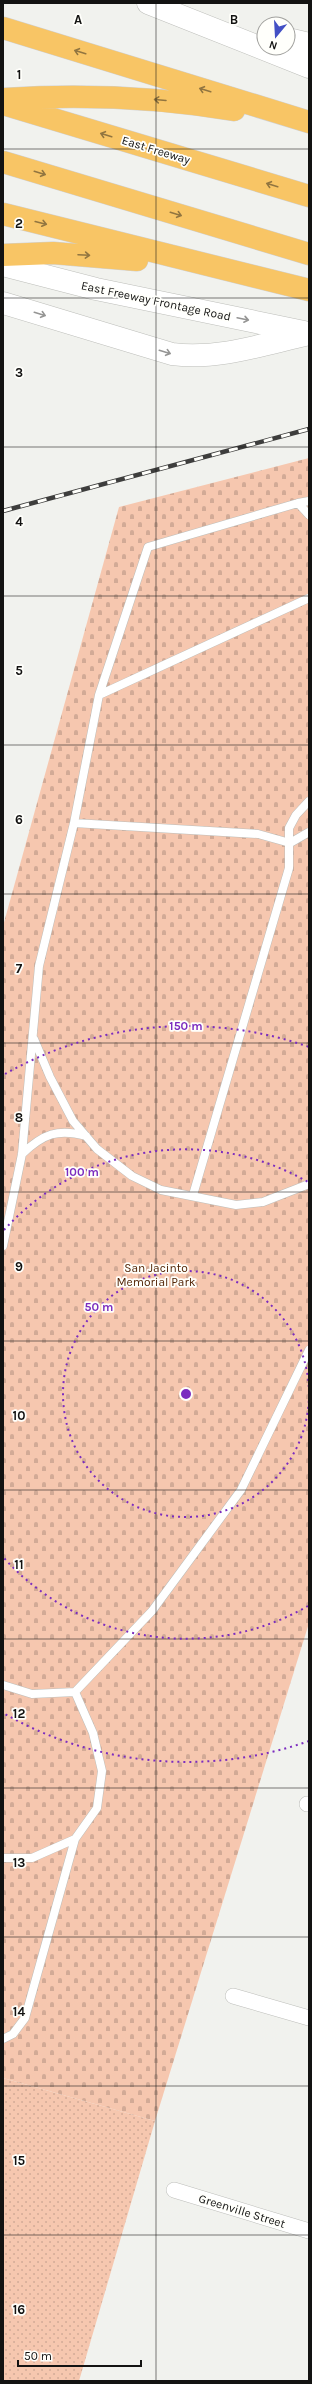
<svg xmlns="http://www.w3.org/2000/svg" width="312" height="2384" viewBox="0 0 312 2384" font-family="Karla,sans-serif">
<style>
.grass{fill:url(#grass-dots)}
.cemetery{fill:url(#cemetery-stones)}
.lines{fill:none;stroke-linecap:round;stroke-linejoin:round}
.service-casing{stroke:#bdbeba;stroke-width:9}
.minor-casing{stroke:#bdbeba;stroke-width:16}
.secondary-casing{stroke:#bdbeba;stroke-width:23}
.motorway-casing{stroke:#d0d0d0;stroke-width:23}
.service{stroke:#fff;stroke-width:8}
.minor{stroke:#fff;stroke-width:15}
.secondary{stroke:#fff;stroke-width:22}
.motorway{stroke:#f8c565;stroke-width:22}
.rail-casing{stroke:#3e3e3d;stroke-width:4.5}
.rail{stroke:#fffffb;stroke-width:3;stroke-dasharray:9;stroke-linecap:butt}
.oneway{stroke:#917540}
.oneway2{stroke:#959594}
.grid{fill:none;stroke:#131312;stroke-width:1;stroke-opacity:0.55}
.ring{fill:none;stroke:#7b2cbf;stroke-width:2;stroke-dasharray:2 4}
.labels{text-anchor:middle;stroke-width:3.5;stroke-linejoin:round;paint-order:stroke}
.street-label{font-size:12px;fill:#131312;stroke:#fffffb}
.park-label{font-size:12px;fill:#532506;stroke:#fffffb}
.grid-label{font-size:13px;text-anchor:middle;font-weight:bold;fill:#131312;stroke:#fffffb;stroke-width:3.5;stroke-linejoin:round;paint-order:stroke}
.centre{fill:#7b2cbf;stroke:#fffffb;stroke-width:2}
.ring-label{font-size:12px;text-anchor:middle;font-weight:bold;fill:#7b2cbf;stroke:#fffffb;stroke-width:3.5;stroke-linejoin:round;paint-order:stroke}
</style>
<defs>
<pattern id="grass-dots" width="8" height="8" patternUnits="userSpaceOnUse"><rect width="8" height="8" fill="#f6c7af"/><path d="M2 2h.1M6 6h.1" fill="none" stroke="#d2aa96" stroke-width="1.8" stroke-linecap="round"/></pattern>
<pattern id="cemetery-stones" width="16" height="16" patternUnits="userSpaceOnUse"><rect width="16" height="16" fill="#f6c7af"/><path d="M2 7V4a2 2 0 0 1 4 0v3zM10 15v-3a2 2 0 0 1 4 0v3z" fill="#d2aa96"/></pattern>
</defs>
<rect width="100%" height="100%" fill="#f1f2ee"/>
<path class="grass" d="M 3,2078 L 155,2121 L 79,2381 L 3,2381 Z"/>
<path class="cemetery" d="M 309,458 L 309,1623 L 155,2121 L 3,2078 L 3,926 L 119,507 Z"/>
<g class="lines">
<defs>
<path id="service" d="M 298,503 L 309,501
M 99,695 L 148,547 L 298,503 L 309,515
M 74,823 L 258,834 L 290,843 L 309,832
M 34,1039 L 50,1077 L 73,1121 L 97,1149 L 132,1176 L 161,1190 L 236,1205 L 263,1202 L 309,1184
M 22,1154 C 43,1134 58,1128 86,1136
M 193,1195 L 289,868 L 289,828 L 296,815 L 309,801
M 3,1246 L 22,1154 L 39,966 L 74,823 L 99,695 L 309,598
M 3,1685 L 32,1694 L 75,1692 L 152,1611 L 241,1490 L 309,1350
M 3,1858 L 32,1858 L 75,1839 L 97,1808 L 102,1771 L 93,1733 L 75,1692
M 3,2039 L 13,2034 L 25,2018 L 75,1839"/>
<path id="minor" d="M 307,1804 L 309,1804
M 233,1996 L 309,2018
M 174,2190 L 309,2231"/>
<path id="secondary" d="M 148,3 L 309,67
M 288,39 L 309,44
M 3,265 L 96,289 L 304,332
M 3,303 L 172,354 C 218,360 264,344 309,334"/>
<path id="motorway" d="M 3,28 L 309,122
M 5,99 C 82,94 157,97 234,110
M 3,104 L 309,196
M 3,162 L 309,254
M 3,214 L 309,290
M 3,255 L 53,253 L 137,260"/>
</defs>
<use href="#service" class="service-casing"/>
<use href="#minor" class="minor-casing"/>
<use href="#secondary" class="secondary-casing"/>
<use href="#motorway" class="motorway-casing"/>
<use href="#service" class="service"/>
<use href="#minor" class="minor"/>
<use href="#secondary" class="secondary"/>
<use href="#motorway" class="motorway"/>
<defs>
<path id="rail" d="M 3,511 L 309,429"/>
</defs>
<use href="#rail" class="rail-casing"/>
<use href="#rail" class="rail"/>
</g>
<defs><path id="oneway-shaft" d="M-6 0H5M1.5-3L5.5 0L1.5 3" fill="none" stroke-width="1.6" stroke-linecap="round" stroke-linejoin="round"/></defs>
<g class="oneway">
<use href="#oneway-shaft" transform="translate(80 52) rotate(-163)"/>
<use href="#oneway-shaft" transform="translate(205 90) rotate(-163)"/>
<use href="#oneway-shaft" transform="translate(160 100) rotate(-175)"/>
<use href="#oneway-shaft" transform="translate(106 135) rotate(-163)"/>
<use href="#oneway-shaft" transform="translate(40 173) rotate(17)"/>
<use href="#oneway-shaft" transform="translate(272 185) rotate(-163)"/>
<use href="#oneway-shaft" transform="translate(176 214) rotate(17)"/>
<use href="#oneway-shaft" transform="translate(41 223) rotate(14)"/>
<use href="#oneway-shaft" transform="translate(84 255) rotate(3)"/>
</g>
<g class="oneway2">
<use href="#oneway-shaft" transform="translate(40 314) rotate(17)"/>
<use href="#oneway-shaft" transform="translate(243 319) rotate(12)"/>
<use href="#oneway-shaft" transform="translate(165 352) rotate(17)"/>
</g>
<path class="grid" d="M 156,3 L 156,2381M 3,149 L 309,149M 3,298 L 309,298M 3,447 L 309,447M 3,596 L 309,596M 3,745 L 309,745M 3,894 L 309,894M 3,1043 L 309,1043M 3,1192 L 309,1192M 3,1341 L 309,1341M 3,1490 L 309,1490M 3,1639 L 309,1639M 3,1788 L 309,1788M 3,1937 L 309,1937M 3,2086 L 309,2086M 3,2235 L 309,2235"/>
<g class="ring">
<path d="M309 1395A123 123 0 1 1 309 1393"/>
<path d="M308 1606A245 245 0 0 1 4 1558M4 1230A245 245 0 0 1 308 1182"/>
<path d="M309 1741A368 368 0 0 1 5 1714M5 1074A368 368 0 0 1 309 1047"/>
</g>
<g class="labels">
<g class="street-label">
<text transform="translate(156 150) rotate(17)" y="4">East Freeway</text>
<text transform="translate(156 301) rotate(12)" y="4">East Freeway Frontage Road</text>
<text transform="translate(242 2211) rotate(17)" y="4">Greenville Street</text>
</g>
<g class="park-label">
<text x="156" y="1272">San Jacinto<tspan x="156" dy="14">Memorial Park</tspan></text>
</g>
</g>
<g class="grid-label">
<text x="78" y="24">A</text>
<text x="234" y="24">B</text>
<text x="19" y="79">1</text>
<text x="19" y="228">2</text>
<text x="19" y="377">3</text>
<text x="19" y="526">4</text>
<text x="19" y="675">5</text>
<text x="19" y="824">6</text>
<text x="19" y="973">7</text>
<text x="19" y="1122">8</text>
<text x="19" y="1271">9</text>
<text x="19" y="1420">10</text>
<text x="19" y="1569">11</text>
<text x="19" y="1718">12</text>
<text x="19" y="1867">13</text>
<text x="19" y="2016">14</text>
<text x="19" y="2165">15</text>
<text x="19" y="2314">16</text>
</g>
<circle cx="186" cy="1394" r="6" class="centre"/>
<g class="ring-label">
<text x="186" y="1030">150 m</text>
<text x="82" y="1176">100 m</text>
<text x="99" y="1311">50 m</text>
</g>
<rect width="312" height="2384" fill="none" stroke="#131312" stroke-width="8"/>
<g transform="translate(276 36) rotate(198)"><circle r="19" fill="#fffffb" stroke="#a1a19e"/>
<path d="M0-3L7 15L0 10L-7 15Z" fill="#4350c5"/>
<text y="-6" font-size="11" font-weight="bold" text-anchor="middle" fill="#131312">N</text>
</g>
<path d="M18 2360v6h123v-6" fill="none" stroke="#131312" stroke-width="2"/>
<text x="24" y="2360" font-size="12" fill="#131312" stroke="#fffffb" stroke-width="3" paint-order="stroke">50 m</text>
</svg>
